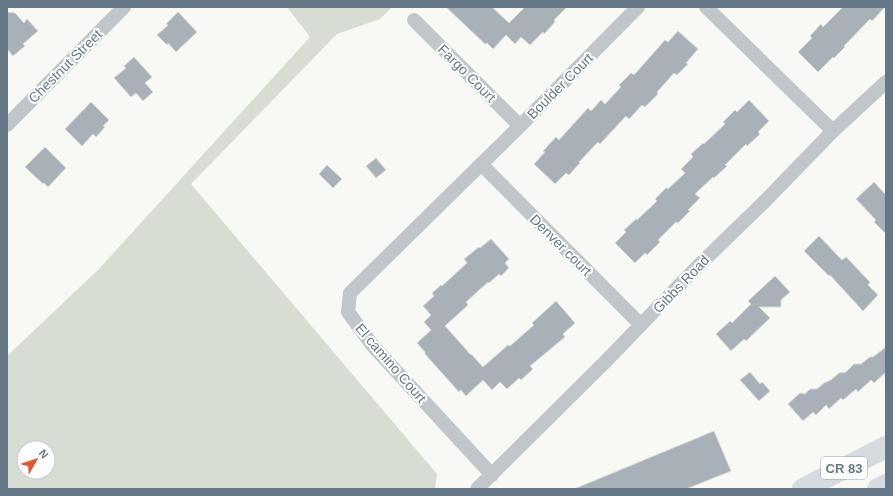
<svg xmlns="http://www.w3.org/2000/svg" width="893" height="496" viewBox="0 0 893 496" font-family="Helvetica,sans-serif">
<style>
.green{fill:#d8ddd4;fill-rule:evenodd}
.building{fill:#a8b1b7;stroke:#dadad8}
.lines{fill:none;stroke-linecap:round;stroke-linejoin:round}
.minor{stroke:#c1c6ca;stroke-width:14}
.trunk{stroke:#d6dbdf;stroke-width:22}
.labels{text-anchor:middle;stroke-width:4;stroke-linejoin:round;paint-order:stroke}
.shield{fill:#fff;stroke:#94a0ab;stroke-width:1}
.shield-label{font-size:13px;font-weight:bold;fill:#667887}
.street-label{font-size:14px;fill:#667887;stroke:#fff}
</style>
<rect width="100%" height="100%" fill="#f8f8f5"/>
<path class="green" d="M 287,7 L 392,7 L 380,19 L 337,34 L 191,184 L 437,474 L 435,489 L 7,489 L 7,356 L 99,269 L 310,37 ZM 24,448 L 48,448 L 48,472 L 24,472 Z"/>
<path class="building" d="M 446,7 L 492,7 L 509,23 L 525,7 L 567,7 L 554,20 L 555,22 L 544,34 L 543,32 L 530,45 L 521,37 L 515,44 L 506,35 L 493,49 L 487,43 L 485,44 Z
M 843,7 L 885,7 L 872,21 L 870,19 L 844,46 L 845,47 L 834,58 L 833,57 L 818,72 L 798,52 L 812,38 L 810,36 L 821,24 L 823,27 Z
M 7,12 L 15,13 L 24,23 L 27,19 L 38,31 L 23,44 L 25,46 L 13,56 L 7,49 Z
M 178,12 L 197,32 L 176,52 L 168,43 L 167,45 L 157,35 L 168,25 L 166,24 Z
M 678,31 L 698,49 L 686,63 L 688,64 L 677,75 L 674,73 L 657,92 L 658,94 L 645,107 L 642,105 L 629,119 L 626,116 L 600,144 L 598,142 L 579,162 L 580,163 L 569,175 L 566,173 L 555,184 L 534,164 L 545,152 L 543,151 L 556,137 L 559,140 L 588,108 L 591,111 L 601,100 L 605,104 L 621,87 L 619,85 L 631,73 L 634,75 L 665,40 L 668,42 Z
M 134,57 L 152,77 L 145,83 L 153,92 L 143,101 L 136,93 L 131,97 L 114,78 L 126,68 L 124,66 Z
M 749,100 L 769,121 L 758,132 L 760,134 L 747,146 L 746,144 L 725,165 L 727,166 L 714,178 L 713,177 L 695,194 L 700,198 L 688,210 L 690,211 L 678,223 L 676,222 L 658,240 L 660,242 L 647,255 L 645,253 L 635,263 L 615,243 L 626,232 L 624,230 L 636,219 L 637,220 L 657,201 L 655,199 L 666,188 L 668,189 L 685,173 L 681,169 L 693,157 L 691,154 L 703,143 L 704,144 L 725,124 L 723,122 L 735,110 L 737,112 Z
M 91,102 L 109,120 L 103,126 L 105,127 L 96,137 L 93,134 L 82,146 L 65,129 Z
M 45,147 L 66,168 L 48,187 L 44,183 L 43,184 L 25,167 Z
M 376,158 L 386,170 L 376,178 L 366,166 Z
M 327,165 L 342,179 L 333,188 L 319,174 Z
M 874,182 L 886,195 L 886,234 L 874,222 L 876,220 L 856,199 Z
M 819,236 L 842,260 L 846,257 L 870,282 L 868,285 L 878,295 L 863,311 L 830,275 L 829,276 L 804,251 Z
M 491,239 L 509,259 L 505,263 L 509,268 L 501,276 L 499,274 L 489,283 L 488,282 L 466,302 L 468,305 L 445,326 L 471,355 L 471,354 L 483,367 L 508,345 L 510,346 L 534,325 L 532,323 L 556,301 L 575,323 L 563,334 L 565,337 L 530,366 L 533,369 L 521,380 L 519,378 L 507,389 L 500,382 L 492,390 L 483,380 L 466,396 L 461,390 L 459,392 L 425,354 L 425,352 L 417,343 L 431,330 L 424,322 L 431,315 L 423,306 L 434,296 L 432,293 L 441,285 L 442,286 L 467,263 L 464,259 L 479,247 L 480,248 Z
M 775,276 L 790,292 L 781,300 L 781,307 L 759,307 L 770,318 L 746,341 L 744,339 L 731,351 L 716,334 L 730,321 L 732,323 L 751,304 L 748,301 Z
M 886,347 L 886,372 L 874,383 L 871,380 L 858,392 L 856,389 L 843,400 L 841,398 L 829,409 L 826,405 L 816,415 L 813,412 L 803,421 L 788,404 L 800,393 L 805,394 L 810,389 L 817,389 L 824,383 L 831,380 L 839,373 L 846,372 L 854,364 L 861,364 L 870,357 L 873,357 Z
M 750,372 L 760,384 L 762,382 L 770,391 L 759,401 L 740,380 Z
M 714,431 L 731,471 L 686,489 L 574,489 Z"/>
<g class="lines">
<path class="minor" d="M 706,7 L 833,131
M 414,20 L 520,126
M 7,125 L 124,7
M 481,164 L 641,325
M 492,475 L 373,346 L 348,312 L 350,293 L 520,126 L 638,7
M 477,489 L 606,361 L 693,271 L 763,203 L 833,131 L 886,82"/>
<path class="trunk" d="M 803,489 L 886,447
M 878,489 L 886,485"/>
</g>
<g class="labels">
<rect class="shield" x="821" y="457" width="46" height="22" rx="3"/>
<g class="shield-label">
<text x="844" y="473">CR 83</text>
</g>
<g class="street-label">
<text transform="translate(65 66) rotate(-45)" y="5">Chestnut Street</text>
<text transform="translate(467 73) rotate(45)" y="5">Fargo Court</text>
<text transform="translate(560 86) rotate(-45)" y="5">Boulder Court</text>
<text transform="translate(561 245) rotate(45)" y="5">Denver court</text>
<text transform="translate(681 284) rotate(-46)" y="5">Gibbs Road</text>
<text transform="translate(391 363) rotate(49)" y="5">El camino Court</text>
</g>
</g>
<rect width="893" height="496" fill="none" stroke="#667887" stroke-width="16"/>
<g transform="translate(36 460) rotate(51)"><circle r="19" fill="#ffffff" stroke="#c2c9cf"/>
<path d="M0-3L7 15L0 10L-7 15Z" fill="#e75427"/>
<text y="-6" font-size="11" font-weight="bold" text-anchor="middle" fill="#667887">N</text>
</g>
</svg>
